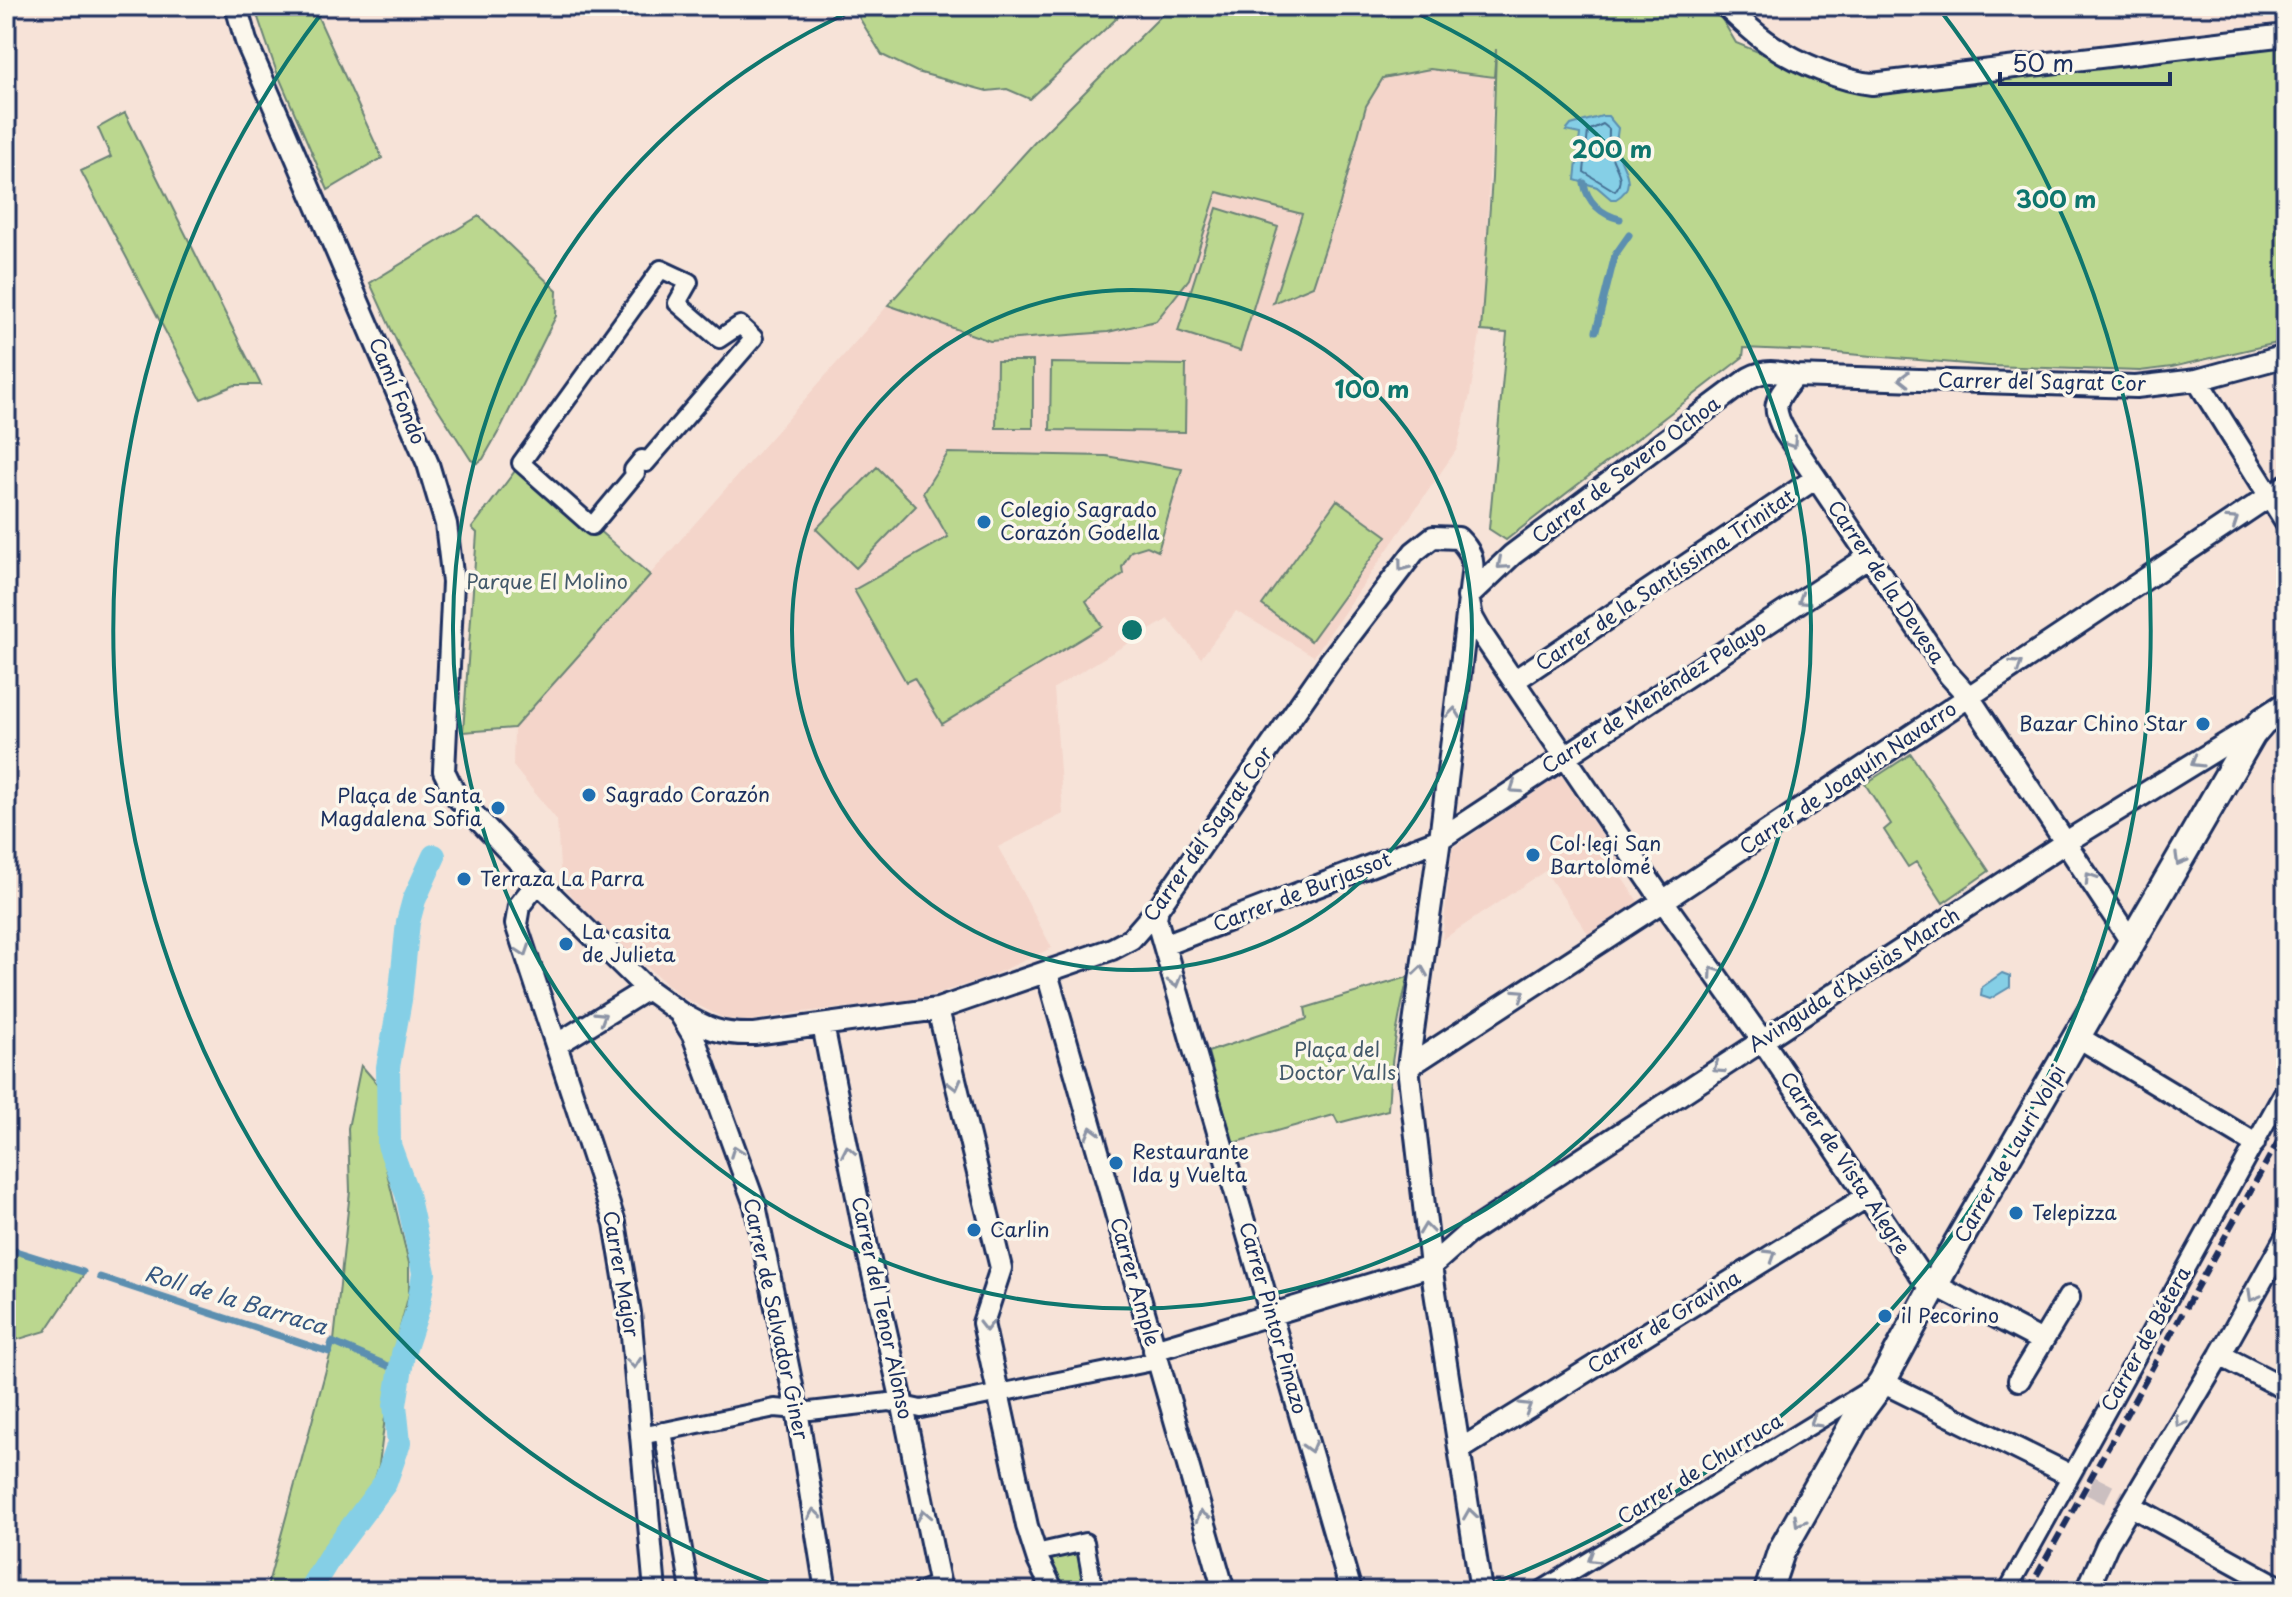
<svg xmlns="http://www.w3.org/2000/svg" width="2292" height="1597" viewBox="0 0 2292 1597" font-family="'Playpen Sans',sans-serif">
<style>
.built{fill:#f4d5ca}
.green{fill:#bbd78f;stroke:#6b8376;stroke-width:2}
.water{fill:#85cfe6;stroke:#5b8fb0;stroke-width:2}
.lines{fill:none;stroke-linecap:round;stroke-linejoin:round}
.shore{stroke:#456f94;stroke-width:2}
.stream{stroke:#5b8fb0;stroke-width:7}
.canal{stroke:#85cfe6;stroke-width:24}
.minor-tunnel{stroke:#cbbfc0;stroke-width:20;stroke-dasharray:20 10;stroke-linecap:butt}
.pedestrian-casing{stroke:#1b2f5e;stroke-width:22}
.minor-casing{stroke:#1b2f5e;stroke-width:26}
.tertiary-casing{stroke:#1b2f5e;stroke-width:32}
.pedestrian{stroke:#fbf7ec;stroke-width:16}
.minor{stroke:#fbf7ec;stroke-width:20}
.tertiary{stroke:#fbf7ec;stroke-width:26}
.rail{stroke:#1b2f5e;stroke-width:6;stroke-dasharray:12 6;stroke-linecap:butt}
.oneway{stroke:#8b93a5}
.ring{fill:none;stroke:#0f766e;stroke-width:4}
.poi-dot{fill:#1f6fb2;stroke:#fbf7ec;stroke-width:3}
.labels{text-anchor:middle;stroke-width:7;stroke-linejoin:round;paint-order:stroke}
.street-label{font-size:20px;fill:#1b2f5e;stroke:#fbf7ec}
.poi-label{font-size:20px;fill:#1b2f5e;stroke:#fbf7ec;text-anchor:start}
.park-label{font-size:20px;fill:#43596a;stroke:#fbf7ec}
.water-label{font-size:22px;font-style:italic;fill:#365780;stroke:#fbf7ec}
.centre{fill:#0f766e;stroke:#fbf7ec;stroke-width:4}
.ring-label{font-size:24px;text-anchor:middle;font-weight:bold;fill:#0f766e;stroke:#fbf7ec;stroke-width:7;stroke-linejoin:round;paint-order:stroke}
</style>
<rect width="100%" height="100%" fill="#f7e3d8"/>
<filter id="ink" filterUnits="userSpaceOnUse"><feTurbulence type="fractalNoise" baseFrequency=".0125" numOctaves="2"/><feDisplacementMap in="SourceGraphic" scale="16" xChannelSelector="R" yChannelSelector="G"/><feConvolveMatrix kernelMatrix="1 2 1 2 8 2 1 2 1" color-interpolation-filters="sRGB"/></filter>
<g filter="url(#ink)">
<path class="built" d="M 1171,6 L 1497,6 L 1483,316 L 1470,395 L 1457,449 L 1314,656 L 1236,611 L 1201,658 L 1168,619 L 1054,688 L 1063,814 L 998,847 L 1052,948 L 986,978 L 917,1000 L 794,1013 L 750,1021 L 725,1019 L 682,997 L 603,929 L 561,884 L 557,820 L 513,766 L 514,728 L 958,226 L 1035,142 Z
M 1561,775 L 1620,862 L 1614,866 L 1639,903 L 1589,935 L 1545,871 L 1442,940 L 1452,848 Z"/>
<path class="green" d="M 254,6 L 313,6 L 382,158 L 328,190 L 276,70 Z
M 852,6 L 1130,6 L 1030,99 L 1007,89 L 987,91 L 917,72 L 882,55 Z
M 1171,6 L 1709,6 L 1720,16 L 1736,43 L 1850,89 L 2286,42 L 2286,341 L 2172,367 L 2140,371 L 1989,366 L 1813,351 L 1744,348 L 1743,357 L 1506,540 L 1489,529 L 1507,333 L 1481,331 L 1492,178 L 1496,49 L 1494,77 L 1430,69 L 1383,78 L 1366,106 L 1340,203 L 1313,286 L 1273,303 L 1302,214 L 1217,192 L 1189,279 L 1156,321 L 1108,332 L 990,341 L 888,305 L 1035,142 Z
M 125,113 L 261,385 L 235,385 L 201,399 L 81,171 L 111,157 L 98,128 Z
M 1217,208 L 1278,227 L 1240,351 L 1178,331 Z
M 479,216 L 557,291 L 556,316 L 500,429 L 483,459 L 477,463 L 471,460 L 401,351 L 370,283 Z
M 997,361 L 1033,361 L 1033,428 L 996,428 Z
M 1051,363 L 1186,365 L 1185,432 L 1050,430 Z
M 948,453 L 1106,456 L 1182,469 L 1158,551 L 1147,546 L 1131,551 L 1122,567 L 1123,574 L 1086,601 L 1102,626 L 942,724 L 914,678 L 906,682 L 854,590 L 948,537 L 923,493 Z
M 521,463 L 650,575 L 514,728 L 463,732 L 477,533 L 472,528 Z
M 877,467 L 916,506 L 856,568 L 816,529 Z
M 1337,500 L 1387,536 L 1311,641 L 1262,605 Z
M 1911,754 L 1989,871 L 1943,903 L 1916,862 L 1908,867 L 1884,830 L 1891,824 L 1865,784 Z
M 1408,977 C 1397,1022 1390,1065 1388,1110 L 1338,1123 L 1334,1115 L 1233,1143 L 1208,1052 L 1307,1019 L 1305,1008 Z
M 361,1065 L 380,1087 L 381,1148 L 409,1263 L 409,1294 L 390,1365 L 334,1341 L 350,1191 L 348,1128 Z
M 6,1250 L 84,1274 L 46,1331 L 6,1343 Z
M 333,1344 L 391,1369 L 379,1465 L 373,1486 L 358,1509 L 335,1534 L 298,1591 L 266,1591 Z
M 1081,1541 L 1089,1591 L 1058,1591 L 1039,1549 Z"/>
<path class="water" d="M 1602,116 L 1608,116 L 1618,128 C 1617,134 1616,141 1617,148 C 1621,167 1640,185 1616,199 L 1611,199 L 1597,187 L 1575,180 L 1580,134 L 1566,131 L 1571,125 Z
M 2002,973 L 2010,976 L 2010,987 L 1990,999 L 1981,996 L 1982,987 Z"/>
<g class="lines">
<path class="shore" d="M 1603,124 L 1609,129 C 1609,136 1608,144 1610,151 C 1613,167 1627,177 1615,191 L 1584,172 L 1588,131 Z"/>
<path class="stream" d="M 1584,183 C 1587,202 1602,215 1620,219
M 1596,331 L 1615,255 L 1629,235
M 6,1248 L 83,1272
M 100,1277 L 329,1352 L 332,1342 L 400,1371"/>
<path class="canal" d="M 309,1591 L 331,1555 L 385,1483 L 399,1443 L 395,1405 L 403,1354 L 418,1308 L 424,1273 L 407,1194 L 389,1145 L 388,1067 L 400,1000 L 408,922 L 414,900 L 434,856"/>
<path class="minor-tunnel" d="M 2064,1472 L 2137,1509"/>
<defs>
<path id="pedestrian" d="M 661,269 L 689,282 L 677,303 L 719,339 L 740,325 L 754,338 L 646,463 L 642,459 L 633,470 L 636,473 L 592,526 L 521,463 Z
M 663,1431 L 690,1591
M 641,1436 L 775,1408 L 810,1411 L 889,1402 L 921,1409 L 1157,1361
M 1036,1553 L 1085,1542 L 1094,1591
M 921,1591 L 938,1584
M 1540,1591 L 1870,1389
M 2007,1591 L 2286,1087"/>
<path id="minor" d="M 236,6 L 246,41 L 428,464 L 446,524 L 453,582 L 444,771 L 456,796 L 538,882 L 647,989 L 679,1012 L 693,1035 L 755,1205 L 797,1410 L 826,1591
M 1725,6 C 1740,19 1755,35 1773,46 C 1798,63 1842,81 1872,84 L 2286,35
M 1795,376 C 1777,399 1769,404 1785,432 L 1949,675 L 1969,697 L 2132,943
M 2197,380 L 2286,522
M 1514,681 L 1816,478
M 538,882 L 519,906 L 516,924 L 615,1223 L 630,1313 L 655,1591
M 1158,908 L 1156,918 L 1351,1591
M 1164,945 L 1440,839 L 1868,557
M 1047,973 L 1224,1591
M 938,1009 L 1001,1268 L 983,1323 L 1027,1526 L 1038,1560 L 1053,1591
M 679,1012 C 707,1029 721,1035 754,1034 L 938,1009 L 1112,949 L 1131,939 L 1158,908 L 1331,660 L 1414,552 L 1433,537 L 1458,538 C 1470,550 1474,558 1472,574 L 1440,839 L 1408,1067 L 1431,1266 L 1481,1591
M 823,1025 L 868,1252 L 903,1406 L 941,1591
M 2078,1037 L 2254,1143
M 556,1045 L 647,989
M 1408,1067 L 1663,901 L 2286,485
M 2042,1341 L 1923,1279 L 1762,1040 L 1663,901 L 1481,633 L 1472,617 L 1468,597 L 1512,555 L 1749,378 C 1766,369 1777,372 1795,376 L 2136,387 L 2197,380 L 2286,356
M 1154,1350 L 1431,1266 L 1467,1234 L 2066,842 L 2256,725
M 2220,1355 L 2286,1389
M 2019,1380 L 2069,1297
M 1882,1382 L 2064,1472
M 1461,1449 L 1868,1196
M 2137,1509 L 2284,1590
M 2087,1591 L 2107,1545 L 2220,1355 L 2286,1237"/>
<path id="tertiary" d="M 1768,1591 L 1781,1552 L 1860,1412 L 1882,1382 L 1958,1242 L 2252,734 L 2263,721 L 2286,706"/>
</defs>
<use href="#pedestrian" class="pedestrian-casing"/>
<use href="#minor" class="minor-casing"/>
<use href="#tertiary" class="tertiary-casing"/>
<use href="#pedestrian" class="pedestrian"/>
<use href="#minor" class="minor"/>
<use href="#tertiary" class="tertiary"/>
<path class="rail" d="M 2028,1591 L 2286,1127"/>
</g>
<defs><path id="oneway-chevron" d="M-2-3.5L2.5 0L-2 3.5" fill="none" stroke-width="1.6" stroke-linecap="round" stroke-linejoin="round" transform="scale(2)"/></defs>
<g class="oneway">
<use href="#oneway-chevron" transform="translate(1904 379) rotate(-179)"/>
<use href="#oneway-chevron" transform="translate(1792 443) rotate(56)"/>
<use href="#oneway-chevron" transform="translate(2233 521) rotate(-34)"/>
<use href="#oneway-chevron" transform="translate(1502 564) rotate(139)"/>
<use href="#oneway-chevron" transform="translate(1403 566) rotate(127)"/>
<use href="#oneway-chevron" transform="translate(1803 600) rotate(147)"/>
<use href="#oneway-chevron" transform="translate(2017 665) rotate(-34)"/>
<use href="#oneway-chevron" transform="translate(1454 713) rotate(-84)"/>
<use href="#oneway-chevron" transform="translate(2196 762) rotate(148)"/>
<use href="#oneway-chevron" transform="translate(1515 788) rotate(146)"/>
<use href="#oneway-chevron" transform="translate(2180 860) rotate(120)"/>
<use href="#oneway-chevron" transform="translate(2090 878) rotate(-123)"/>
<use href="#oneway-chevron" transform="translate(524 951) rotate(71)"/>
<use href="#oneway-chevron" transform="translate(1421 971) rotate(-82)"/>
<use href="#oneway-chevron" transform="translate(1714 972) rotate(-125)"/>
<use href="#oneway-chevron" transform="translate(1175 982) rotate(74)"/>
<use href="#oneway-chevron" transform="translate(1520 994) rotate(-33)"/>
<use href="#oneway-chevron" transform="translate(601 1017) rotate(-32)"/>
<use href="#oneway-chevron" transform="translate(1718 1068) rotate(147)"/>
<use href="#oneway-chevron" transform="translate(955 1085) rotate(76)"/>
<use href="#oneway-chevron" transform="translate(1092 1132) rotate(-106)"/>
<use href="#oneway-chevron" transform="translate(736 1151) rotate(-110)"/>
<use href="#oneway-chevron" transform="translate(848 1151) rotate(-101)"/>
<use href="#oneway-chevron" transform="translate(1426 1229) rotate(-97)"/>
<use href="#oneway-chevron" transform="translate(1771 1255) rotate(-32)"/>
<use href="#oneway-chevron" transform="translate(2253 1296) rotate(119)"/>
<use href="#oneway-chevron" transform="translate(986 1326) rotate(90)"/>
<use href="#oneway-chevron" transform="translate(634 1363) rotate(85)"/>
<use href="#oneway-chevron" transform="translate(1526 1407) rotate(-32)"/>
<use href="#oneway-chevron" transform="translate(1815 1422) rotate(148)"/>
<use href="#oneway-chevron" transform="translate(2180 1422) rotate(121)"/>
<use href="#oneway-chevron" transform="translate(1310 1447) rotate(74)"/>
<use href="#oneway-chevron" transform="translate(814 1514) rotate(-99)"/>
<use href="#oneway-chevron" transform="translate(1470 1514) rotate(-98)"/>
<use href="#oneway-chevron" transform="translate(924 1515) rotate(-101)"/>
<use href="#oneway-chevron" transform="translate(1202 1516) rotate(-106)"/>
<use href="#oneway-chevron" transform="translate(1799 1521) rotate(120)"/>
<use href="#oneway-chevron" transform="translate(1593 1558) rotate(148)"/>
</g>
</g>
<g class="ring">
<circle cx="1132" cy="630" r="340"/>
<path d="M1403 7A679 679 0 1 1 861 7"/>
<path d="M792 1591A1019 1019 0 0 1 324 10M1940 10A1019 1019 0 0 1 1472 1591"/>
</g>
<g class="poi-dot">
<circle cx="984" cy="522" r="8"/>
<circle cx="2203" cy="724" r="8"/>
<circle cx="589" cy="795" r="8"/>
<circle cx="498" cy="808" r="8"/>
<circle cx="1533" cy="855" r="8"/>
<circle cx="464" cy="879" r="8"/>
<circle cx="566" cy="944" r="8"/>
<circle cx="1116" cy="1163" r="8"/>
<circle cx="2016" cy="1213" r="8"/>
<circle cx="974" cy="1230" r="8"/>
<circle cx="1885" cy="1316" r="8"/>
</g>
<g class="labels">
<g class="street-label">
<text transform="translate(2042 382) rotate(1)" y="7">Carrer del Sagrat Cor</text>
<text transform="translate(397 391) rotate(67)" y="7">Camí Fondo</text>
<text transform="translate(1626 470) rotate(-37)" y="7">Carrer de Severo Ochoa</text>
<text transform="translate(1665 580) rotate(-34)" y="7">Carrer de la Santíssima Trinitat</text>
<text transform="translate(1886 582) rotate(56)" y="7">Carrer de la Devesa</text>
<text transform="translate(1654 697) rotate(-33)" y="7">Carrer de Menéndez Pelayo</text>
<text transform="translate(1848 778) rotate(-34)" y="7">Carrer de Joaquín Navarro</text>
<text transform="translate(1208 834) rotate(-55)" y="7">Carrer del Sagrat Cor</text>
<text transform="translate(1302 892) rotate(-21)" y="7">Carrer de Burjassot</text>
<text transform="translate(1854 980) rotate(-33)" y="7">Avinguda d'Ausiàs March</text>
<text transform="translate(2010 1154) rotate(-60)" y="7">Carrer de Lauri Volpi</text>
<text transform="translate(1845 1163) rotate(56)" y="7">Carrer de Vista Alegre</text>
<text transform="translate(621 1274) rotate(80)" y="7">Carrer Major</text>
<text transform="translate(1135 1282) rotate(74)" y="7">Carrer Ample</text>
<text transform="translate(882 1308) rotate(78)" y="7">Carrer del Tenor Alonso</text>
<text transform="translate(1273 1318) rotate(74)" y="7">Carrer Pintor Pinazo</text>
<text transform="translate(776 1319) rotate(78)" y="7">Carrer de Salvador Giner</text>
<text transform="translate(1664 1322) rotate(-32)" y="7">Carrer de Gravina</text>
<text transform="translate(2146 1339) rotate(-61)" y="7">Carrer de Bétera</text>
<text transform="translate(1700 1469) rotate(-32)" y="7">Carrer de Churruca</text>
</g>
<g class="poi-label">
<text x="1000" y="517">Colegio Sagrado<tspan x="1000" dy="23">Corazón Godella</tspan></text>
<text x="2187" y="731" text-anchor="end">Bazar Chino Star</text>
<text x="605" y="802">Sagrado Corazón</text>
<text x="482" y="803" text-anchor="end">Plaça de Santa<tspan x="482" dy="23">Magdalena Sofia</tspan></text>
<text x="1549" y="851">Col·legi San<tspan x="1549" dy="23">Bartolomé</tspan></text>
<text x="480" y="886">Terraza La Parra</text>
<text x="582" y="939">La casita<tspan x="582" dy="23">de Julieta</tspan></text>
<text x="1132" y="1159">Restaurante<tspan x="1132" dy="23">Ida y Vuelta</tspan></text>
<text x="2032" y="1220">Telepizza</text>
<text x="990" y="1237">Carlin</text>
<text x="1901" y="1323">il Pecorino</text>
</g>
<g class="park-label">
<text x="547" y="589">Parque El Molino</text>
<text x="1337" y="1057">Plaça del<tspan x="1337" dy="23">Doctor Valls</tspan></text>
</g>
<g class="water-label">
<text transform="translate(236 1300) rotate(17)" y="8">Roll de la Barraca</text>
</g>
</g>
<circle cx="1132" cy="630" r="12" class="centre"/>
<g class="ring-label">
<text x="1612" y="158">200 m</text>
<text x="2056" y="208">300 m</text>
<text x="1372" y="398">100 m</text>
</g>
<rect width="2292" height="1597" fill="none" stroke="#fbf7ec" stroke-width="32"/>
<rect x="16" y="16" width="2260" height="1565" fill="none" stroke="#1b2f5e" stroke-width="3" filter="url(#ink)"/>
<path d="M2000 72v12h170v-12" fill="none" stroke="#1b2f5e" stroke-width="4"/>
<text x="2012" y="72" font-size="24" fill="#1b2f5e" stroke="#fbf7ec" stroke-width="6" paint-order="stroke">50 m</text>
</svg>
